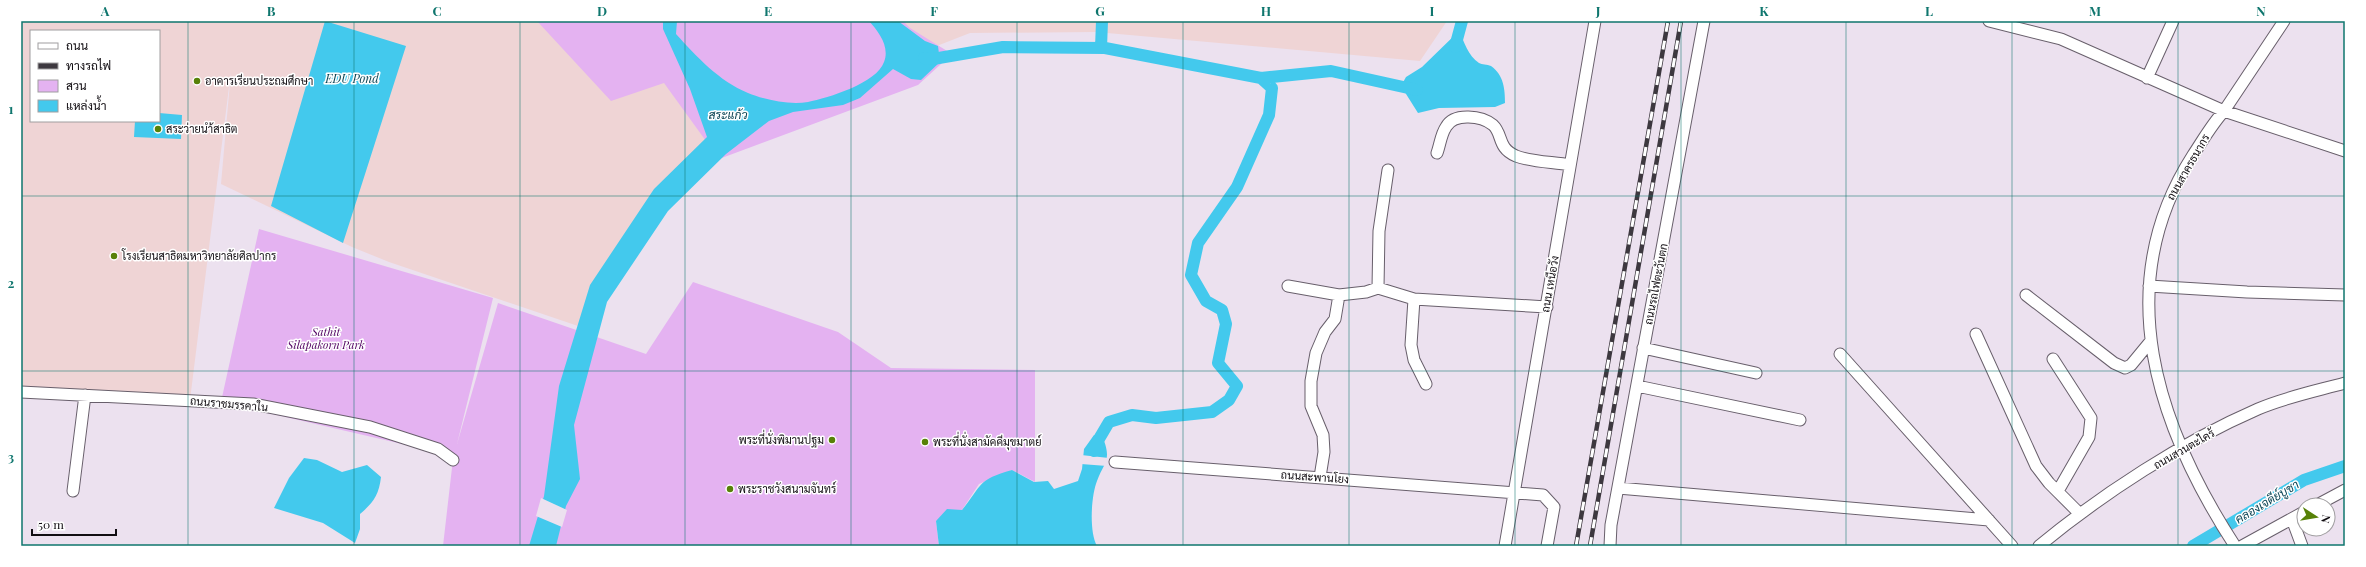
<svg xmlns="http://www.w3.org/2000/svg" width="2366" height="567" viewBox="0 0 2366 567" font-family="'Playfair Display',Sarabun,serif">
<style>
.education{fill:#efd4d5;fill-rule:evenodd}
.green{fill:#e4b2f1}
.water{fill:#43c9ed}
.pier{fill:#ece1ef}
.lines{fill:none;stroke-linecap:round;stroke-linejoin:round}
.canal{stroke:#43c9ed;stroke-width:12}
.street-casing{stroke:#685f6b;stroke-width:13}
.street{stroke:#fff;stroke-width:11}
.rail-casing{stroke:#3d383f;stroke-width:4.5}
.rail{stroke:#fff;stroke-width:3;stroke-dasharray:9;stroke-linecap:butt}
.grid{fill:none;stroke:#0f766e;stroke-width:1;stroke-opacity:0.55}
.poi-dot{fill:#578107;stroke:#fff;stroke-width:1.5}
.labels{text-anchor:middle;stroke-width:3;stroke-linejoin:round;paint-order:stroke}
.poi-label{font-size:11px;fill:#110d12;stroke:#fff;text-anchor:start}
.street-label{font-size:11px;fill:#110d12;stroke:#fff}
.park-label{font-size:11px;font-style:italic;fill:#500061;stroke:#fff}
.water-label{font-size:12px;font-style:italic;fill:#0c4655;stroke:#fff}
.neatline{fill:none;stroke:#0f766e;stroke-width:1.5}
.grid-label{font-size:13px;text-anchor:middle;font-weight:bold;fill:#0f766e}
</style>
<rect width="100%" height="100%" fill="#ece1ef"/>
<path class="education" d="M 21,21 L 1447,21 L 1420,61 L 1096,32 L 970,33 L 750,119 L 676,176 L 581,327 L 389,262 L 352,247 L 221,184 L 231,71 L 190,400 L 21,392 ZM 31,31 L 159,31 L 159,121 L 31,121 Z"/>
<path class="green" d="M 537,21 L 903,21 L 910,28 L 952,54 L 918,85 L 719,159 L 664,83 L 611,101 Z
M 259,229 L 493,298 L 457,444 L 498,303 L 646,354 L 693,282 L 838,332 L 891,368 L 1035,370 L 1035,482 L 1012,470 L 979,484 L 962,510 L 936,521 L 939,546 L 443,546 L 453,459 L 437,452 L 221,402 Z"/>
<path class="water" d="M 325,21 L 406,46 L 343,243 L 271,206 Z
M 663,21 L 677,21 L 676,34 C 697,57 719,81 748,93 C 765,100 789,105 808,102 C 828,98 877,83 884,62 C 890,47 879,32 869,21 L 898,21 L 925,41 L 938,46 L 940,62 L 921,80 L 911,79 L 893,69 L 860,98 L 843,105 L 793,112 L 769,121 L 726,154 L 668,211 L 607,302 L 574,425 L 580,479 L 566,506 L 556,546 L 529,546 L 544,496 L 559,386 L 590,285 L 654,189 L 707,137 L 690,89 L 663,29 Z
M 1459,31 C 1464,41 1468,56 1479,63 C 1482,65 1487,64 1491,66 C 1504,75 1505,90 1505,103 L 1495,107 L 1439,108 L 1418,113 L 1401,86 L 1406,77 L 1422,67 Z
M 159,113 L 182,115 L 181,139 L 134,137 L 135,121 L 159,121 Z
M 1094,435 L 1103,438 C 1112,461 1104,462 1097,481 C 1091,496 1089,532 1097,546 L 939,546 L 936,521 L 947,509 L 962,510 C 983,484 977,480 1012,470 L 1034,482 L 1048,481 L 1054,489 L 1078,481 L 1082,469 L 1084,449 Z
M 304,458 L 317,460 L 342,472 L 367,465 L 381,477 C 379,495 373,503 360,514 L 360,529 L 355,543 L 323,523 L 274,508 L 289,478 Z"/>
<path class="pier" d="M 1081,455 L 1109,458 L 1107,466 L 1081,464 Z
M 541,498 L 567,510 L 562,527 L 536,516 Z"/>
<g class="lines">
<path class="canal" d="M 1455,47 L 1462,21
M 1101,48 L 1102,21
M 924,58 L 933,59 L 1003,47 L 1105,48 L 1261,78 L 1272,88 L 1269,115 L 1237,187 L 1198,243 L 1191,275 L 1206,301 L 1222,310 L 1226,324 L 1218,363 L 1237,386 L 1229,400 L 1212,412 L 1156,418 L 1132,415 L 1109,422 L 1096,444 L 1094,451
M 1261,78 L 1331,71 L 1417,90
M 2193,546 L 2304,480 L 2345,466"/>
<defs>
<path id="street" d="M 1989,21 L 2061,39 L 2224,111 L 2345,151
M 2147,78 L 2173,21
M 1437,153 C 1440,145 1441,134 1446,127 C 1454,112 1482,116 1493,125 C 1503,134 1497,148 1516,156 C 1532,162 1554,162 1570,165
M 1288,286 L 1339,295 L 1366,292 L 1378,288 L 1414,299 L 1547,307
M 2149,286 L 2247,292 L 2345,295
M 1378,288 L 1379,231 L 1388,170
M 2026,295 L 2114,363 L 2125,368 L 2131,365 L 2150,342
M 1414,299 L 1411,345 L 1414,360 L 1426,384
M 1976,334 L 2036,466 L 2049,483 L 2079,513
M 1643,348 L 1756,373
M 1840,354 L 2012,546
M 2053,359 L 2091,418 L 2089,437 L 2058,491
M 1637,386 L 1800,420
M 21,392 L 253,404 L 370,427 L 438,449 L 453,460
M 1115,462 L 1543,495 L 1554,507 L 1547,546
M 1320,477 L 1324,452 L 1323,435 L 1311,406 L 1311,381 L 1316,353 L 1325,332 L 1335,319 L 1339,295
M 1618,488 L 1989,520
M 73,491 L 85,395
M 2317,505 L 2345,490
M 2292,519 L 2302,546
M 1505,546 L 1595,21
M 1610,546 L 1611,525 L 1704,21
M 2039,546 C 2102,494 2182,442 2258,409 C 2286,397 2316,391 2345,383
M 2235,546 C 2157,426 2109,286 2193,155 C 2203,140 2212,124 2224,111 L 2284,21
M 2242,546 L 2304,512"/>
</defs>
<use href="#street" class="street-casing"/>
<use href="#street" class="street"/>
<defs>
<path id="rail" d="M 1576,546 L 1668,21
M 1590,546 L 1681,21"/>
</defs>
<use href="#rail" class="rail-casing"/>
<use href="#rail" class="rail"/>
</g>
<path class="grid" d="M 188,21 L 188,546M 354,21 L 354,546M 520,21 L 520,546M 685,21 L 685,546M 851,21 L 851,546M 1017,21 L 1017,546M 1183,21 L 1183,546M 1349,21 L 1349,546M 1515,21 L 1515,546M 1681,21 L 1681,546M 1846,21 L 1846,546M 2012,21 L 2012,546M 2178,21 L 2178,546M 21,196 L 2345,196M 21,371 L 2345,371"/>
<g class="poi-dot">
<circle cx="197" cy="81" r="4"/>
<circle cx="158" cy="129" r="4"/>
<circle cx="114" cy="256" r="4"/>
<circle cx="832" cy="440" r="4"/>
<circle cx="925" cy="442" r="4"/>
<circle cx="730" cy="489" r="4"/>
</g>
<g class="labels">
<g class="poi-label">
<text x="205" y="85">อาคารเรียนประถมศึกษา</text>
<text x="166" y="133">สระว่ายนำ้สาธิต</text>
<text x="122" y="260">โรงเรียนสาธิตมหาวิทยาลัยศิลปากร</text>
<text x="824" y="444" text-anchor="end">พระที่นั่งพิมานปฐม</text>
<text x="933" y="446">พระที่นั่งสามัคคีมุขมาตย์</text>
<text x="738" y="493">พระราชวังสนามจันทร์</text>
</g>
<g class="street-label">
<text transform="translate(2188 167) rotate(-60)" y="4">ถนนสาครธนากร</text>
<text transform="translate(1550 284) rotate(-80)" y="4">ถนน เหนือวัง</text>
<text transform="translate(1656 284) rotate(-79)" y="4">ถนนรถไฟตะวันตก</text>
<text transform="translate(229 404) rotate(5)" y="4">ถนนราชมรรคาใน</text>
<text transform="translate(2184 449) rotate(-30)" y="4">ถนนสวนตะไคร้</text>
<text transform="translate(1315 477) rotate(4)" y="4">ถนนสะพานโยง</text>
</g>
<g class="park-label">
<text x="326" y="336">Sathit<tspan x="326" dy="13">Silapakorn Park</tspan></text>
</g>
<g class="water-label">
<text x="352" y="83">EDU Pond</text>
<text x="728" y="119">สระแก้ว</text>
<text transform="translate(2267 502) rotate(-31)" y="4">คลองเจดีย์บูชา</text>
</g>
</g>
<rect width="2366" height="567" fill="none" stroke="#ffffff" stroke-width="44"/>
<rect x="30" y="30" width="130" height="92" fill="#ffffff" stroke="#a09ea0"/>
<rect x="38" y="43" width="20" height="6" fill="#ffffff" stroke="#a09ea0"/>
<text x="66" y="50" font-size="12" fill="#110d12">ถนน</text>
<rect x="38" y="63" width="20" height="6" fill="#3d383f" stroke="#a09ea0"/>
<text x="66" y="70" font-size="12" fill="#110d12">ทางรถไฟ</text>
<rect x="38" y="80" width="20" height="12" fill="#e4b2f1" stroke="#a09ea0"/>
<text x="66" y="90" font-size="12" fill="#110d12">สวน</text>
<rect x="38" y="100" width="20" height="12" fill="#43c9ed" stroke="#a09ea0"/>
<text x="66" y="110" font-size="12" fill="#110d12">แหล่งน้ำ</text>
<g transform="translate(2316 517) rotate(102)"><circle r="19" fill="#ffffff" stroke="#a09ea0"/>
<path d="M0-3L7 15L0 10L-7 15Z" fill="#578107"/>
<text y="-6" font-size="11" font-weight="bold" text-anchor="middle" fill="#110d12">N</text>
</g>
<path d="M32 529v6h84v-6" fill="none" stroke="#110d12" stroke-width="2"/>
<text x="38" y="529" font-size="12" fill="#110d12" stroke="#ffffff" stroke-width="3" paint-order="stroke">50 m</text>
<rect x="22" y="22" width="2322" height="523" class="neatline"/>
<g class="grid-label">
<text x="105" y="16">A</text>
<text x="271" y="16">B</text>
<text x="437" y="16">C</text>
<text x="602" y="16">D</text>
<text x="768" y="16">E</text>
<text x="934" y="16">F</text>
<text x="1100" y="16">G</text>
<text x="1266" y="16">H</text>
<text x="1432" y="16">I</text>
<text x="1598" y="16">J</text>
<text x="1764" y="16">K</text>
<text x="1929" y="16">L</text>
<text x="2095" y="16">M</text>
<text x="2261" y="16">N</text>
<text x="11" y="114">1</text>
<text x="11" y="288">2</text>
<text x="11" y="462">3</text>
</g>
</svg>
